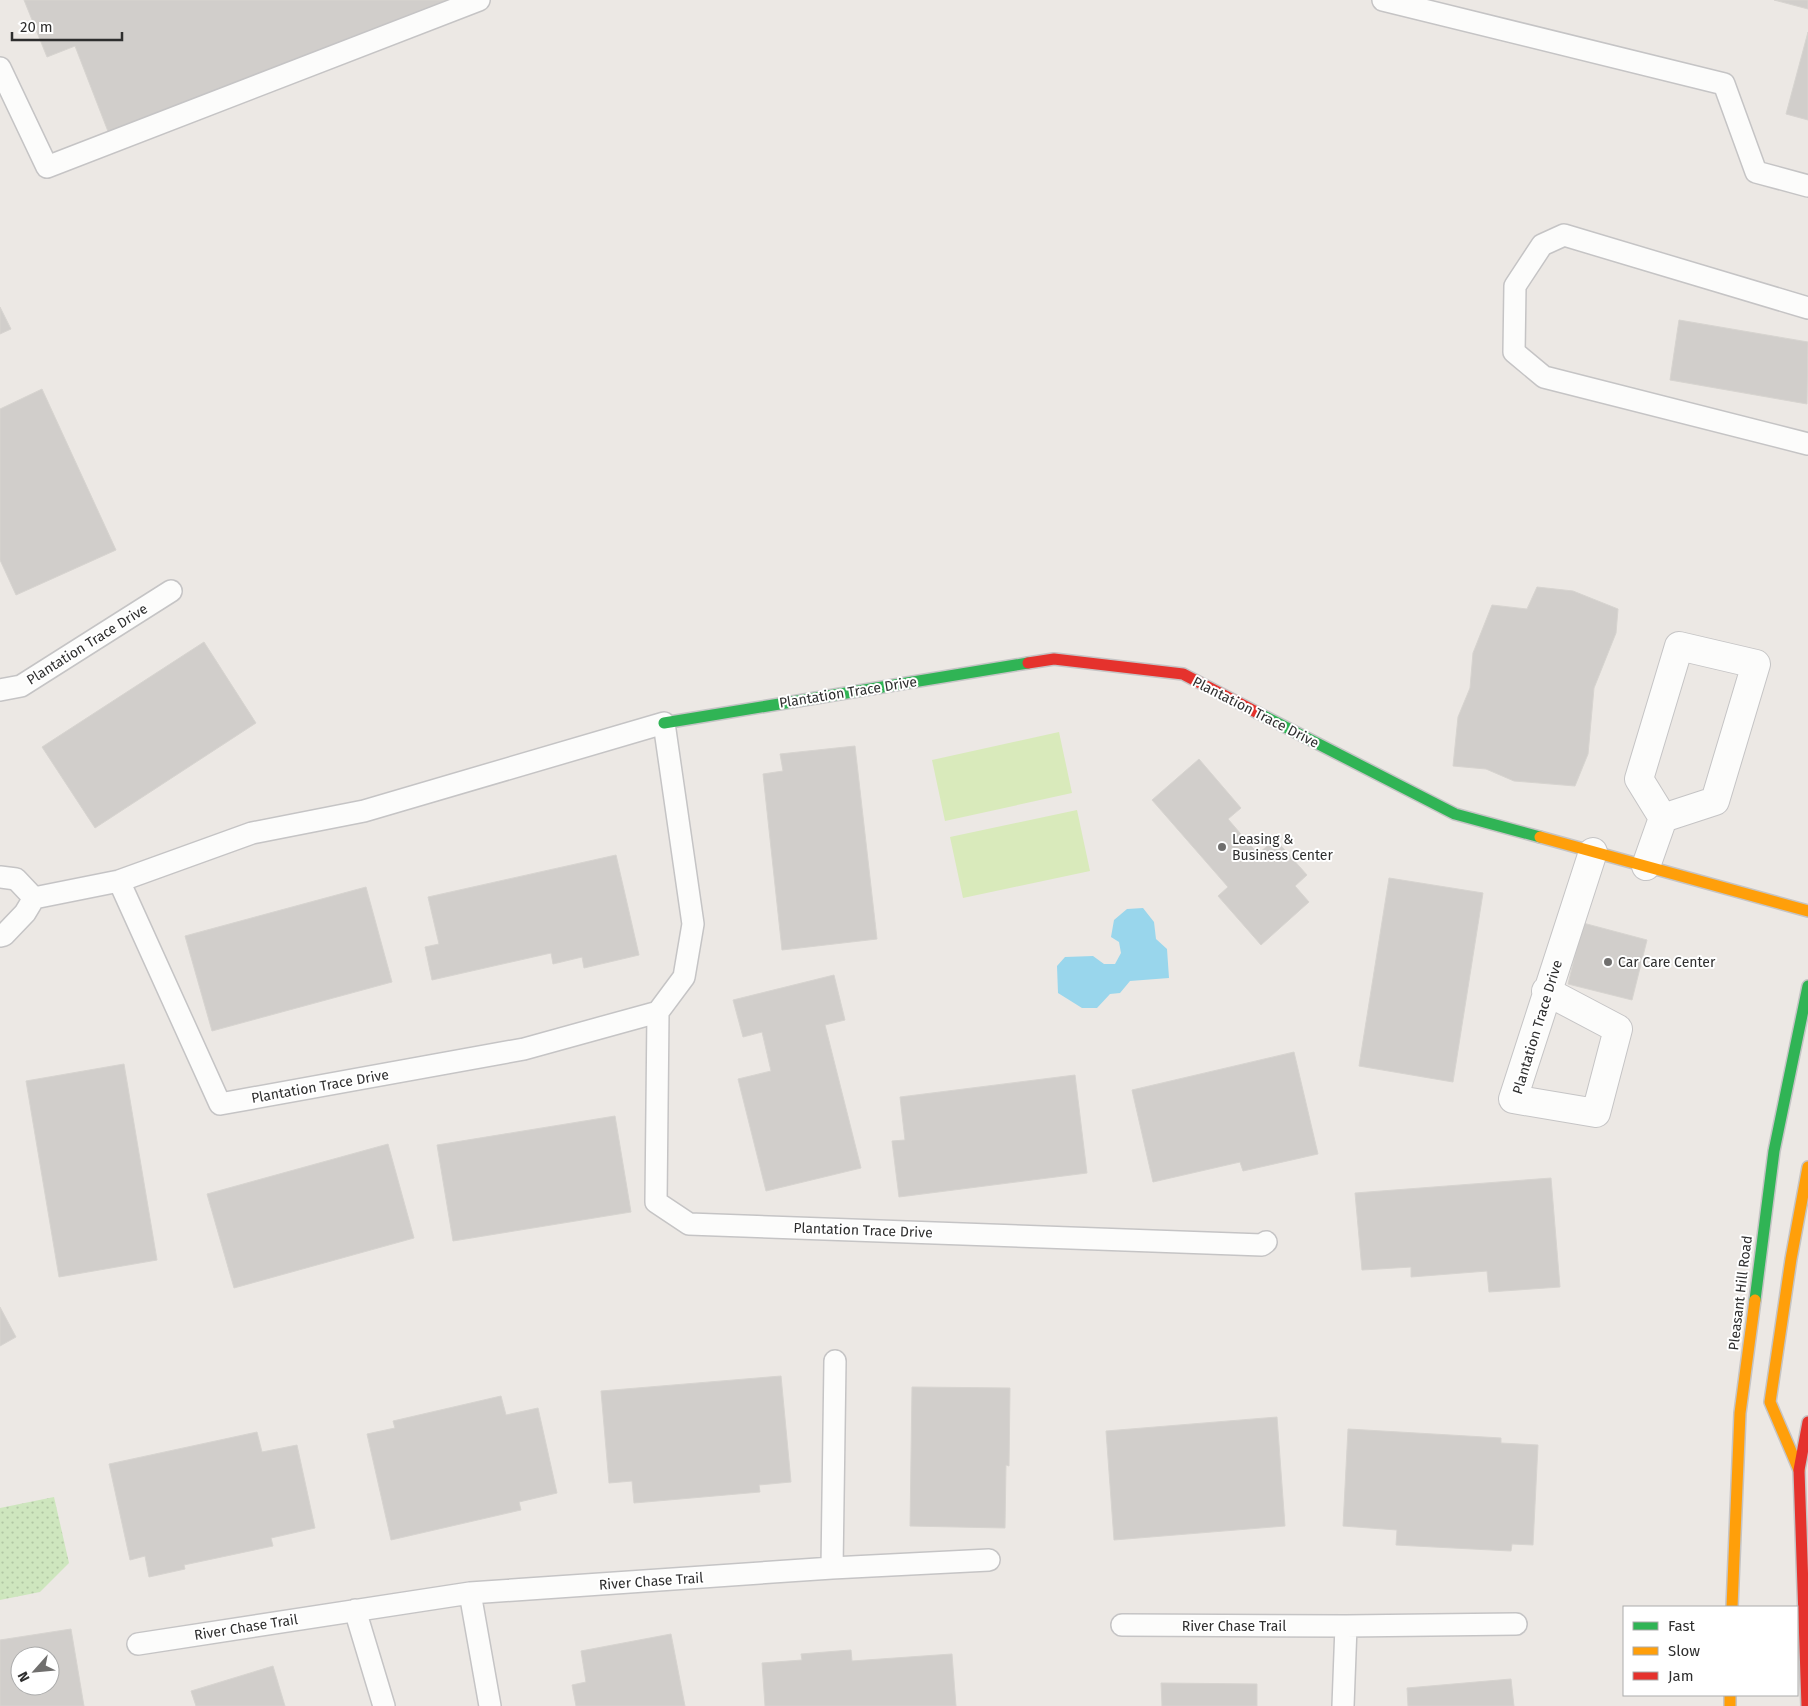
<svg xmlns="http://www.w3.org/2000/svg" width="1808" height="1706" viewBox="0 0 1808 1706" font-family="'Fira Sans',sans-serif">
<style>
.park{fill:url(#park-dots)}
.pitch{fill:#d9eabb}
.water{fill:#99d6ec}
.building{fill:#d1cecb;stroke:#d7d4d0;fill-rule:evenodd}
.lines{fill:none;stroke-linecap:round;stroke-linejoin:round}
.lane-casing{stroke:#c5c4c5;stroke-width:24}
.street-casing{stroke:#c5c4c5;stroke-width:30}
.fast-casing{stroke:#c5c4c5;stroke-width:14}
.slow-casing{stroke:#c5c4c5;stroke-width:14}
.jam-casing{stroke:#c5c4c5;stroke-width:14}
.lane{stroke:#fcfcfb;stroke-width:21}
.street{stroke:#fcfcfb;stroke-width:28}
.fast{stroke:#30b455;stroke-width:11}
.slow{stroke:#ff9f0a;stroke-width:11}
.jam{stroke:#e5322d;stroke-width:11}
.poi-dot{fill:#706f6e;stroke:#fff;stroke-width:2}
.labels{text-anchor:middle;stroke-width:4;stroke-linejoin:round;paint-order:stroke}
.street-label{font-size:14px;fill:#2e2e2e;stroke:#fff}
.poi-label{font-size:14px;fill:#2e2e2e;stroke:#fff;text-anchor:start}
</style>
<defs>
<pattern id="park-dots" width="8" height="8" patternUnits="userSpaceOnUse" patternTransform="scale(1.25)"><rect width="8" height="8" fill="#cee6be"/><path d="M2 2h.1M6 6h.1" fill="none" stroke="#b1c6a4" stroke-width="1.8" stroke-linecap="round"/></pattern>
</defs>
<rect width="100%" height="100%" fill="#ece8e4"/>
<path class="park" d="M 54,1497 L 69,1563 L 40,1592 L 0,1600 L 0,1508 Z"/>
<path class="pitch" d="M 1059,732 L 1072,793 L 945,821 L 932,760 Z
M 1077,810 L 1090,871 L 963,898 L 950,837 Z"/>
<path class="water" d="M 1143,908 L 1154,922 L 1156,939 L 1167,949 L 1169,978 L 1130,981 L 1120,993 L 1110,994 L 1097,1008 L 1082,1008 L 1058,993 L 1057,966 L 1065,957 L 1093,956 L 1104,964 L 1115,964 L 1121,953 L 1119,942 L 1111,937 L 1114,920 L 1127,909 Z"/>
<path class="building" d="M 24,0 L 454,0 L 109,134 L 75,46 L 47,57 Z
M 1774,0 L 1808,0 L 1808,9 Z
M 1808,32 L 1808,120 L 1786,114 Z
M 0,307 L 11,329 L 0,334 Z
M 1679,320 L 1808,342 L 1807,404 L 1670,380 Z
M 42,389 L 116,550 L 16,595 L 0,560 L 0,409 Z
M 1537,587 L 1573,591 L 1618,609 L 1616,633 L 1594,688 L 1588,754 L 1575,786 L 1514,781 L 1486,769 L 1453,766 L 1458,717 L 1470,688 L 1473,653 L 1492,605 L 1527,609 Z
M 204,642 L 256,723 L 95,828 L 42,747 Z
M 855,746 L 877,939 L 782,950 L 763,774 L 783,771 L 780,754 Z
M 1199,759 L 1241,808 L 1228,819 L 1258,854 L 1275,839 L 1307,875 L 1295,886 L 1309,902 L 1261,945 L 1218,896 L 1228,887 L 1152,800 Z
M 616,855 L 639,955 L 584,968 L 582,957 L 553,964 L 551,953 L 432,980 L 425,947 L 439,944 L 428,897 Z
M 1389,878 L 1483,893 L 1453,1082 L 1359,1066 Z
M 366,887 L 392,982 L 212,1031 L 185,936 Z
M 1583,923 L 1647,940 L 1632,1000 L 1568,984 Z
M 834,975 L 845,1020 L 825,1025 L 861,1168 L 766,1191 L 738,1079 L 771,1071 L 762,1032 L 743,1037 L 733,1000 Z
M 1294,1052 L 1318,1154 L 1243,1171 L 1240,1162 L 1153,1182 L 1132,1090 Z
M 124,1064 L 157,1260 L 59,1277 L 26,1081 Z
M 1075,1075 L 1087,1173 L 899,1197 L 892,1141 L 905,1140 L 900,1097 Z
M 615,1116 L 631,1212 L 453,1241 L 437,1145 Z
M 388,1144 L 414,1238 L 234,1288 L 207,1194 Z
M 1551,1178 L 1560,1287 L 1489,1292 L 1487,1271 L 1411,1277 L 1411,1267 L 1362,1270 L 1355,1193 Z
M 0,1307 L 16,1337 L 0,1346 Z
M 781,1376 L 791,1482 L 759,1485 L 760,1492 L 634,1503 L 632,1481 L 609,1483 L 601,1391 Z
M 912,1387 L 1010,1388 L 1009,1466 L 1006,1465 L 1005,1528 L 910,1526 Z
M 501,1396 L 506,1415 L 538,1408 L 557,1493 L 519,1502 L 521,1510 L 391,1540 L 367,1434 L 395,1428 L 393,1421 Z
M 1277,1417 L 1285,1526 L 1114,1540 L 1106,1431 Z
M 1348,1429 L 1501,1438 L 1501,1443 L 1538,1445 L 1533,1545 L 1512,1544 L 1511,1551 L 1396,1545 L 1397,1530 L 1343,1526 Z
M 257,1432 L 262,1452 L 297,1445 L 315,1528 L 271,1538 L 273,1546 L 184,1565 L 185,1569 L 149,1577 L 145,1556 L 130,1560 L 109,1464 Z
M 71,1629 L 84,1706 L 0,1706 L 0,1640 ZM 20,1656 L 50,1656 L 50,1686 L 20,1686 Z
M 671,1634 L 685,1706 L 576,1706 L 572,1685 L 586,1682 L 581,1651 Z
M 851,1650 L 852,1661 L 952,1654 L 956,1706 L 765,1706 L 762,1663 L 802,1660 L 801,1654 Z
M 273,1666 L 285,1706 L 196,1706 L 191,1691 Z
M 1511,1679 L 1514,1706 L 1408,1706 L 1407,1688 Z
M 1161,1683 L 1257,1684 L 1257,1706 L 1162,1706 Z"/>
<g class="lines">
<defs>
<path id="lane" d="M 1383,0 L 1724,84 L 1756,172 L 1808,186
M 0,68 L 47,167 L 479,0
M 1808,308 L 1564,235 L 1542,245 L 1515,286 L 1514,352 L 1544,377 L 1808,444
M 0,690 L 21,686 L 171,591
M 0,877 L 16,879 L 34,898
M 119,881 L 220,1104 L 524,1049 L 658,1012
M 0,936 L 4,935 L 25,913 L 34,898 L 119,881 L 252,833 L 364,811 L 664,723 L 693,924 L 684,977 L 658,1012 L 656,1202 L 689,1224 L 1262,1245 L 1266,1242
M 832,1568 L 989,1560
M 355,1610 L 384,1706
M 1122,1625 L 1346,1626 L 1343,1706
M 1346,1626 L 1516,1624
M 138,1644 L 470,1593
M 490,1706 L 470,1593 L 832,1568 L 835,1361"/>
<path id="street" d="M 1646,866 L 1663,818 L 1715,801 L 1756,664 L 1679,646 L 1639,779 L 1663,818
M 1546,991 L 1618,1029 L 1596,1113 L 1513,1099 L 1593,852"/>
<path id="fast" d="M 1258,713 L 1455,814 L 1540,837
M 664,723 L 1028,663
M 1755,1300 L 1774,1151 L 1808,986"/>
<path id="slow" d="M 1540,837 L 1808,911
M 1799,1470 L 1770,1402 L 1791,1259 L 1808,1167
M 1732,1607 L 1740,1413 L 1755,1300
M 1730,1695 L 1730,1706"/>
<path id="jam" d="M 1028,663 L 1054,659 L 1183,674 L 1258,713
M 1807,1706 L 1799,1470 L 1808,1422"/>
</defs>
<use href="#lane" class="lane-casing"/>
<use href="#street" class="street-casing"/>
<use href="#fast" class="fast-casing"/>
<use href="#slow" class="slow-casing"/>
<use href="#jam" class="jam-casing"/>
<use href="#lane" class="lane"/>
<use href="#street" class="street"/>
<use href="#fast" class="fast"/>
<use href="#slow" class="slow"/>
<use href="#jam" class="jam"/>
</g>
<g class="poi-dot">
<circle cx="1222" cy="847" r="5"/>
<circle cx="1608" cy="962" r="5"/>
</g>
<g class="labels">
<g class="street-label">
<text transform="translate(87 644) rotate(-32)" y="5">Plantation Trace Drive</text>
<text transform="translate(848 692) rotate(-9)" y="5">Plantation Trace Drive</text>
<text transform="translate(1256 712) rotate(27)" y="5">Plantation Trace Drive</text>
<text transform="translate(1537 1027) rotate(-73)" y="5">Plantation Trace Drive</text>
<text transform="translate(320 1086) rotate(-10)" y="5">Plantation Trace Drive</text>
<text transform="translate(863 1230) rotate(2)" y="5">Plantation Trace Drive</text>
<text transform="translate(1740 1293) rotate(-83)" y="5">Pleasant Hill Road</text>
<text transform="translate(651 1581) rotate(-4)" y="5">River Chase Trail</text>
<text x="1234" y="1631">River Chase Trail</text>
<text transform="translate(246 1627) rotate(-9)" y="5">River Chase Trail</text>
</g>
<g class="poi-label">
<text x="1232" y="844">Leasing &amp;<tspan x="1232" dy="16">Business Center</tspan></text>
<text x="1618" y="967">Car Care Center</text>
</g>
</g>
<rect x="1623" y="1606" width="175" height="90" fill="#ffffff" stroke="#ababab"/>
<rect x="1633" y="1622" width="25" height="8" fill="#30b455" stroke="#ababab"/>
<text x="1668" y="1631" font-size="15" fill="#2e2e2e">Fast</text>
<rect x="1633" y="1647" width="25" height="8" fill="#ff9f0a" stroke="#ababab"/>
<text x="1668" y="1656" font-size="15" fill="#2e2e2e">Slow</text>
<rect x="1633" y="1672" width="25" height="8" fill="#e5322d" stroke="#ababab"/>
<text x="1668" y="1681" font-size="15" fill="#2e2e2e">Jam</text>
<g transform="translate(35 1671) rotate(243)"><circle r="24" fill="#ffffff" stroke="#ababab"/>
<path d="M0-4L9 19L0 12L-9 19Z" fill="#706f6e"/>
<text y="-8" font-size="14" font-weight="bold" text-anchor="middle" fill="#2e2e2e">N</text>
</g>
<path d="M12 32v8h110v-8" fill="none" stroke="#2e2e2e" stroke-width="2.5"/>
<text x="20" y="32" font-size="15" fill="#2e2e2e" stroke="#ffffff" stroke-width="4" paint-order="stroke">20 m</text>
</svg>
